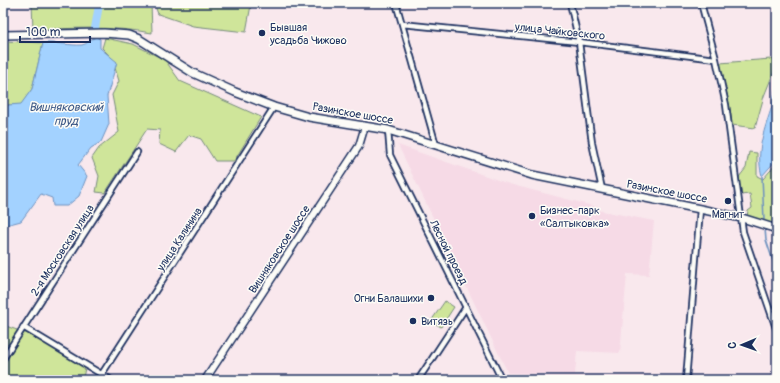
<svg xmlns="http://www.w3.org/2000/svg" width="780" height="383" viewBox="0 0 780 383" font-family="Pangolin,sans-serif">
<style>
.built{fill:#f6dae6}
.green{fill:#cfe59a;stroke:#758a7c}
.water{fill:#a3d2ff;stroke:#6d91bf}
.lines{fill:none;stroke-linecap:round;stroke-linejoin:round}
.stream{stroke:#6d91bf;stroke-width:1.5}
.river{stroke:#a3d2ff;stroke-width:8}
.minor-casing{stroke:#1b2f5e;stroke-width:8}
.tertiary-casing{stroke:#1b2f5e;stroke-width:9}
.secondary-casing{stroke:#1b2f5e;stroke-width:10}
.minor{stroke:#fdfcf7;stroke-width:4.5}
.tertiary{stroke:#fdfcf7;stroke-width:6}
.secondary{stroke:#fdfcf7;stroke-width:7}
.poi-dot{fill:#1b2f5e;stroke:#fdfcf7;stroke-width:1.5}
.labels{text-anchor:middle;stroke-width:3;stroke-linejoin:round;paint-order:stroke}
.poi-label{font-size:11px;fill:#1b2f5e;stroke:#fdfcf7;text-anchor:start}
.street-label{font-size:11px;fill:#1b2f5e;stroke:#fdfcf7}
.water-label{font-size:12px;font-style:italic;fill:#3d5886;stroke:#fdfcf7}
</style>
<rect width="100%" height="100%" fill="#f9e8ed"/>
<filter id="ink" filterUnits="userSpaceOnUse"><feTurbulence type="fractalNoise" baseFrequency=".025" numOctaves="2"/><feDisplacementMap in="SourceGraphic" scale="8" xChannelSelector="R" yChannelSelector="G"/><feConvolveMatrix kernelMatrix="1 2 1 2 8 2 1 2 1" color-interpolation-filters="sRGB"/></filter>
<g filter="url(#ink)">
<path class="built" d="M 398,145 L 509,184 L 597,207 L 597,210 L 654,221 L 649,275 L 627,274 L 620,353 L 577,351 L 575,375 L 508,373 Z"/>
<path class="green" d="M 32,3 L 151,3 L 152,33 C 114,26 72,28 33,30 Z
M 154,3 L 253,3 L 251,5 L 246,32 L 193,26 L 158,14 Z
M 105,38 L 133,44 L 165,60 L 180,81 L 261,117 L 234,161 L 215,161 L 201,139 L 189,135 L 176,152 L 159,144 L 160,130 L 147,129 L 105,193 L 96,192 L 99,176 L 92,158 L 99,148 L 119,132 L 112,95 L 119,81 L 112,58 L 102,48 Z
M 3,41 L 43,43 L 32,89 L 21,105 L 8,105 L 3,113 Z
M 771,59 L 777,60 L 777,64 L 764,96 L 755,128 L 732,125 L 730,108 L 720,63 Z
M 749,152 L 757,153 L 757,176 L 763,179 L 777,163 L 777,225 L 747,216 L 748,211 L 752,208 L 750,194 L 740,195 L 739,177 L 746,168 Z
M 445,301 L 454,307 L 441,327 L 431,321 Z
M 3,325 L 34,336 L 85,368 L 83,378 L 84,380 L 3,380 Z"/>
<path class="water" d="M 96,37 L 100,39 L 100,48 L 117,62 L 107,96 L 109,124 L 101,142 L 91,148 L 78,165 L 87,176 L 79,196 L 67,206 L 53,206 L 52,198 L 41,194 L 21,221 L 6,225 L 3,231 L 3,113 L 8,105 L 21,104 L 32,89 L 43,43 C 56,42 71,46 82,45 C 88,44 90,39 96,37 Z
M 777,81 L 777,159 L 762,176 C 755,151 765,129 772,106 C 774,98 775,89 777,81 Z"/>
<g class="lines">
<path class="stream" d="M 762,176 L 764,220
M 765,228 L 766,240 L 777,273"/>
<path class="river" d="M 95,28 L 99,5 L 97,3"/>
<defs>
<path id="minor" d="M 396,3 L 436,145
M 570,3 L 579,42 L 592,143 L 602,189
M 701,3 L 716,59 L 726,105 L 743,232 L 777,331
M 402,24 L 579,42 L 716,59
M 388,130 L 390,155 L 502,380
M 23,327 L 111,380
M 3,359 L 137,152
M 98,380 L 274,107
M 418,380 L 466,307
M 686,380 L 700,209"/>
<path id="tertiary" d="M 205,380 L 359,146 L 365,126"/>
<path id="secondary" d="M 3,35 L 104,33 L 129,35 L 139,39 L 193,73 L 235,92 L 274,107 L 309,117 L 388,130 L 532,175 L 700,209 L 742,218 L 777,229"/>
</defs>
<use href="#minor" class="minor-casing"/>
<use href="#tertiary" class="tertiary-casing"/>
<use href="#secondary" class="secondary-casing"/>
<use href="#minor" class="minor"/>
<use href="#tertiary" class="tertiary"/>
<use href="#secondary" class="secondary"/>
</g>
</g>
<g class="poi-dot">
<circle cx="262" cy="33" r="4"/>
<circle cx="728" cy="201" r="4"/>
<circle cx="532" cy="216" r="4"/>
<circle cx="431" cy="298" r="4"/>
<circle cx="413" cy="321" r="4"/>
</g>
<g class="labels">
<g class="poi-label">
<text x="270" y="31">Бывшая<tspan x="270" dy="13">усадьба Чижово</tspan></text>
<text x="540" y="214">Бизнес-парк<tspan x="540" dy="13">«Салтыковка»</tspan></text>
<text x="728" y="218" text-anchor="middle">Магнит</text>
<text x="423" y="302" text-anchor="end">Огни Балашихи</text>
<text x="421" y="325">Витязь</text>
</g>
<g class="street-label">
<text transform="translate(560 31) rotate(6)" y="4">улица Чайковского</text>
<text transform="translate(353 113) rotate(10)" y="4">Разинское шоссе</text>
<text transform="translate(667 191) rotate(11)" y="4">Разинское шоссе</text>
<text transform="translate(179 239) rotate(-57)" y="4">улица Калинина</text>
<text transform="translate(279 249) rotate(-57)" y="4">Вишняковское шоссе</text>
<text transform="translate(62 250) rotate(-57)" y="4">2-я Московская улица</text>
<text transform="translate(449 252) rotate(63)" y="4">Лесной проезд</text>
</g>
<g class="water-label">
<text x="66" y="111">Вишняковский<tspan x="66" dy="14">пруд</tspan></text>
</g>
</g>
<rect width="780" height="383" fill="none" stroke="#fdfcf7" stroke-width="16"/>
<rect x="8" y="8" width="764" height="367" fill="none" stroke="#1b2f5e" stroke-width="1.5" filter="url(#ink)"/>
<g transform="translate(742 345) rotate(268)" stroke="#fdfcf7" stroke-width="3" paint-order="stroke">
<path d="M0-3L7 15L0 10L-7 15Z" fill="#1b2f5e"/>
<text y="-6" font-size="11" font-weight="bold" text-anchor="middle" fill="#1b2f5e">С</text>
</g>
<path d="M20 36v6h70v-6" fill="none" stroke="#1b2f5e" stroke-width="2"/>
<text x="26" y="36" font-size="12" fill="#1b2f5e" stroke="#fdfcf7" stroke-width="3" paint-order="stroke">100 m</text>
</svg>
